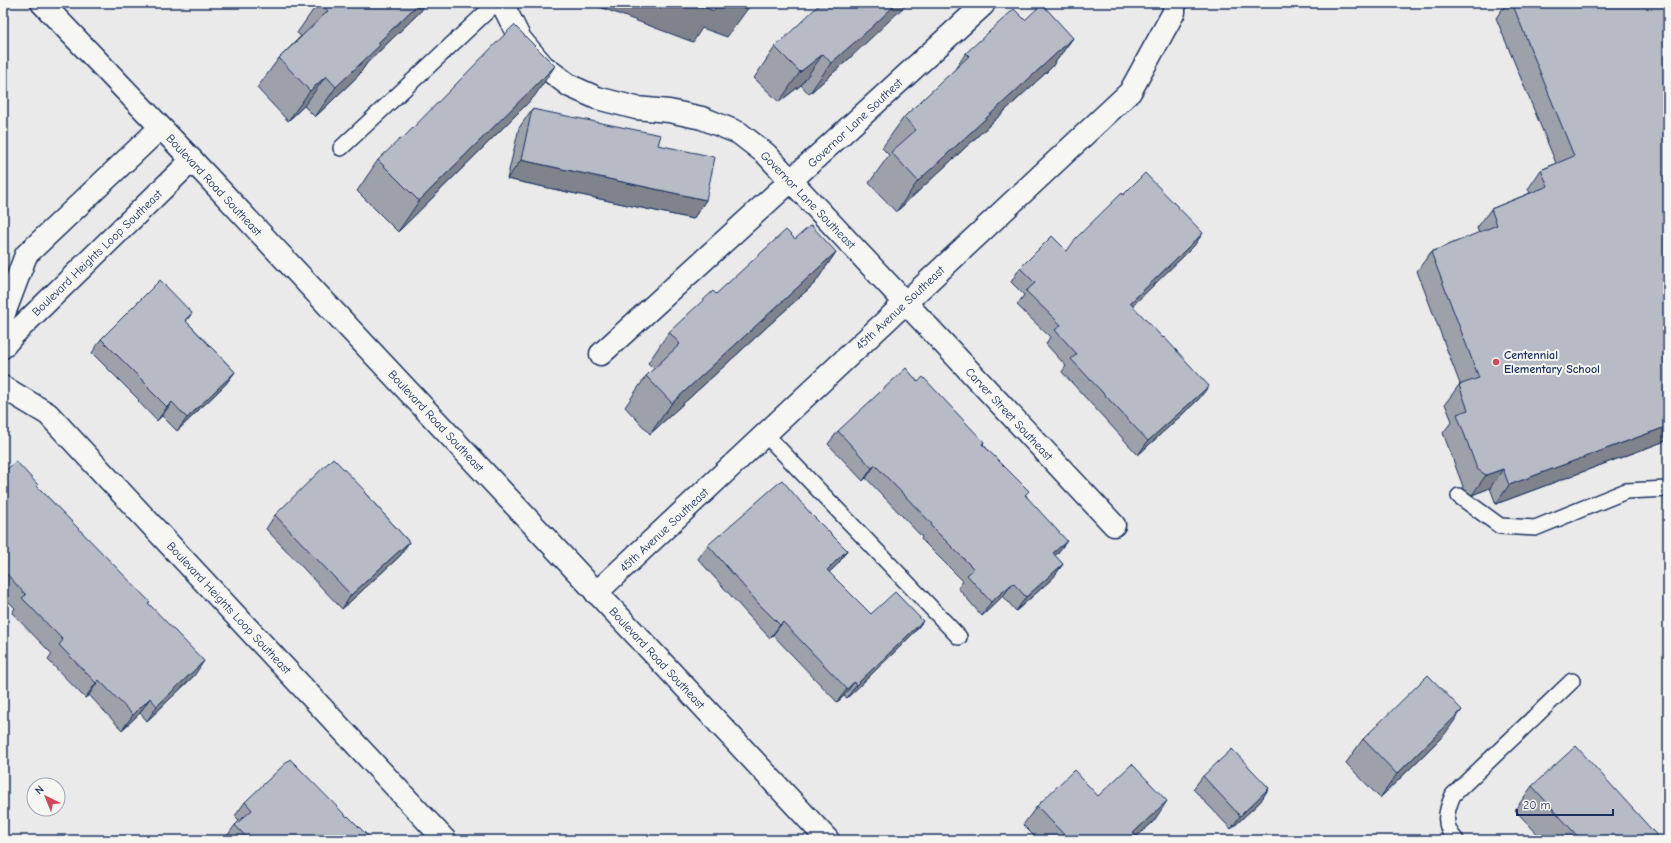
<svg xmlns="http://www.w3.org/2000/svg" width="1671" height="843" viewBox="0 0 1671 843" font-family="'Comic Neue',sans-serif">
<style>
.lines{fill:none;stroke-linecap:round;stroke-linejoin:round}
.service-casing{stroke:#1b2f5e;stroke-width:18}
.minor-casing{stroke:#1b2f5e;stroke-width:25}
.tertiary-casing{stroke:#1b2f5e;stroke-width:25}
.service{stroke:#f6f6f2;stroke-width:15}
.minor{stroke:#f6f6f2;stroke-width:22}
.tertiary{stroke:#f6f6f2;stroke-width:22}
.wall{fill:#9da1aa;stroke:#1b2f5e}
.shaded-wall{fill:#7f838b;stroke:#1b2f5e}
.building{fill:#b6bbc6;stroke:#1b2f5e}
.poi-dot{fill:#d1495b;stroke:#f6f6f2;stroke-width:1.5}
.labels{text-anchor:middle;stroke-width:4;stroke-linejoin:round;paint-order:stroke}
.street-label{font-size:12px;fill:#1b2f5e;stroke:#f6f6f2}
.poi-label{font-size:12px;font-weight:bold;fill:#1b2f5e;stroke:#f6f6f2;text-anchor:start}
</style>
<rect width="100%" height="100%" fill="#e9eae9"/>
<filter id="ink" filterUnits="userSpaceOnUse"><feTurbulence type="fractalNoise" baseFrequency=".025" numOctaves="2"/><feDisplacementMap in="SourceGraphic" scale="8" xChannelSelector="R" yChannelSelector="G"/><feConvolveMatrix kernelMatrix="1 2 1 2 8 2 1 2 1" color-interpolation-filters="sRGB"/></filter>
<g filter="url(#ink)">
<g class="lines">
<defs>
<path id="service" d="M 341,148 L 496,3
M 765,434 L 959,637
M 1459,496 L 1500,526 L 1535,528 L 1626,491 L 1668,489
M 1456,840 C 1442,826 1446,811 1453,795 L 1572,681"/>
<path id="minor" d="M 502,3 L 520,39 L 543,66 L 570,86 L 597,98 L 636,108 L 669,111 L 702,118 L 739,133 L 766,154 L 1114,525
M 3,316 L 26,255 L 160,128
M 3,347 L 14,334 L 192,160
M 601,354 L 983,5
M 3,387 L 48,414 L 445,840
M 596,593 L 1130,92 L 1174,12 L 1174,3"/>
<path id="tertiary" d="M 42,3 L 192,160 L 828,840"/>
</defs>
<use href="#service" class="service-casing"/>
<use href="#minor" class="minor-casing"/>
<use href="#tertiary" class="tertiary-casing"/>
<use href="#service" class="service"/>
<use href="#minor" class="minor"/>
<use href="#tertiary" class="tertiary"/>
</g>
<path class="wall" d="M 318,3 L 426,3 L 421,11 L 367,63 L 358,76 L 315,117 L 304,106 L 288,121 L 257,88 L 279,58 L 301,36 L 297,33 Z
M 1506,3 L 1668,3 L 1668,440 L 1496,504 L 1490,488 L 1472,495 L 1464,489 L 1443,433 L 1452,421 L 1445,404 L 1459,385 L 1460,384 L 1417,271 L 1431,252 L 1479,233 L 1477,228 L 1491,209 L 1530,193 L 1528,189 L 1541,170 L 1556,163 L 1496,18 L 1506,4 Z
M 1025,20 L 1073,38 L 1051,68 L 896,212 L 869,183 L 889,155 L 882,148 L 904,117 L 953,72 L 966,53 Z
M 775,47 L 850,58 L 809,94 L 801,85 L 779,102 L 754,78 Z
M 534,97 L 398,232 L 357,191 L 378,160 L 403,138 Z
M 532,109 L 658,145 L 706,200 L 693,219 L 507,179 L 519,128 Z
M 1123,195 L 1194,246 L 1132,305 L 1199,399 L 1138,455 L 1062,372 L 1066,366 L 1046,344 L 1050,337 L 1017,305 L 1024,295 L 1011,282 L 1020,268 L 1067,251 Z
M 795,239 L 836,252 L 815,283 L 650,434 L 625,407 L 646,376 L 654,369 L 648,363 L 669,332 L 716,294 Z
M 186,321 L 235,372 L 225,385 L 177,431 L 162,416 L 157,421 L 138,401 L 139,400 L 92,353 L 101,339 Z
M 918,382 L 984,442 L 983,444 L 1026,495 L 1057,554 L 1055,556 L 1063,564 L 1053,578 L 1016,611 L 1003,596 L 982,616 L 958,588 L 963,581 L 921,539 L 922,537 L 866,478 L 863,481 L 828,444 L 838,431 Z
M 3,473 L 37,486 L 148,603 L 194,676 L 147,721 L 140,713 L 122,730 L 89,695 L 85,698 L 48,660 L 52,654 L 12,613 L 15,608 L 3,596 Z
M 364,492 L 409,542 L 400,556 L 342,609 L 266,529 L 275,515 Z
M 811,514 L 847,550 L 838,564 L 829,572 L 871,614 L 923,621 L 913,634 L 847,698 L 844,696 L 837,702 L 773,635 L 770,638 L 749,616 L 698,559 L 708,545 Z
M 1445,734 L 1380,798 L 1346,763 L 1363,739 Z
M 1203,776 L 1269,788 L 1260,802 L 1231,829 L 1193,789 Z
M 1532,786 L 1661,840 L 1543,840 L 1515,810 Z
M 245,802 L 347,817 L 370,838 L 368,840 L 227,840 L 225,839 L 235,825 L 240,821 L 235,816 Z
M 1037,806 L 1154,821 L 1136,837 L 1138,840 L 1038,840 L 1023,825 Z"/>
<path class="shaded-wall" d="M 419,3 L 426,3 L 421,11 L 367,63 L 358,76 L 315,117 L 336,87 L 378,43 Z
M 589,3 L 739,3 L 749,7 L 727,37 L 702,28 L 693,42 Z
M 897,3 L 908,3 L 850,58 L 809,94 L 831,63 Z
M 1073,38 L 1051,68 L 896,212 L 918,181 Z
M 823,54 L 801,85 L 779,102 L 800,72 Z
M 555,66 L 534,97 L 398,232 L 419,201 Z
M 326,76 L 304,106 L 288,121 L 310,91 Z
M 521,160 L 706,200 L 693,219 L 507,179 Z
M 1203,233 L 1194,246 L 1121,317 L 1130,303 Z
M 836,252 L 815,283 L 650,434 L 672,403 Z
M 192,313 L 183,326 L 185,320 Z
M 235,372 L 225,385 L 177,431 L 187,418 Z
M 1209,386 L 1199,399 L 1138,455 L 1148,441 Z
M 172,402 L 162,416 L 157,421 L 167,407 Z
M 1668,426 L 1668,440 L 1496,504 L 1509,485 Z
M 875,465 L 866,478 L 863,481 L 872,468 Z
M 1503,469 L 1490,488 L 1472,495 L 1486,475 Z
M 1067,541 L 1057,554 L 1043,566 L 1053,553 Z
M 409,542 L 400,556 L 342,609 L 351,595 Z
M 847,550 L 838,564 L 818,583 L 827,570 Z
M 1063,564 L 1053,578 L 1016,611 L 1026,597 Z
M 1013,583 L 1003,596 L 982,616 L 991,602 Z
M 923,621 L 913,634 L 847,698 L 856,685 Z
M 783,622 L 773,635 L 770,638 L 780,625 Z
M 204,661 L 194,676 L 147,721 L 157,706 Z
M 99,680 L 89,695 L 85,698 L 96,683 Z
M 854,682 L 844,696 L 837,702 L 847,689 Z
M 150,698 L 140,713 L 122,730 L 133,715 Z
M 1462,710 L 1445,734 L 1380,798 L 1397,774 Z
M 1269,788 L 1260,802 L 1231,829 L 1240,816 Z
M 1167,801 L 1154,821 L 1133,840 L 1133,833 Z"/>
<path class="building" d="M 320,3 L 419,3 L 378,43 L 380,45 L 336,87 L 326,76 L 310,91 L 279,58 L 328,11 Z
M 693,3 L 717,3 L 714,11 Z
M 739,3 L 750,3 L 749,7 Z
M 821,3 L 897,3 L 872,27 L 831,63 L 823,54 L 800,72 L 775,47 Z
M 1512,3 L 1668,3 L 1668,426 L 1509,485 L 1503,469 L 1486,475 L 1477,469 L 1457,414 L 1468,410 L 1459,385 L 1479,378 L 1431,252 L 1497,225 L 1491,209 L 1548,186 L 1541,170 L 1574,156 Z
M 1042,4 L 1073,38 L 918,181 L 891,152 L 916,130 L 904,117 L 969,56 L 966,53 L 1014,9 L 1025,20 Z
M 514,25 L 555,66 L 419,201 L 378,160 L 402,137 L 403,138 Z
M 532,109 L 661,135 L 658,145 L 715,157 L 706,200 L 521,160 Z
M 1145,173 L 1203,233 L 1130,303 L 1163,338 L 1164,337 L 1209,386 L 1148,441 L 1071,359 L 1077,354 L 1055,330 L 1061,325 L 1026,291 L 1035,283 L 1020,268 L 1052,236 L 1067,251 L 1076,238 L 1122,193 L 1123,195 Z
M 811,225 L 836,252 L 672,403 L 646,376 L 680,344 L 669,332 L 713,291 L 716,294 L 786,230 L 795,239 Z
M 160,280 L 192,313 L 185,320 L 235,372 L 187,418 L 172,402 L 167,407 L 148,388 L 149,387 L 101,339 Z
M 906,368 L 918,382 L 923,377 L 984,442 L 982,444 L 1029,491 L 1025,495 L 1067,541 L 1053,553 L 1063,564 L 1026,597 L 1013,583 L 991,602 L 967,575 L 974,569 L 931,526 L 932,524 L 875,465 L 872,468 L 838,431 Z
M 333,458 L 365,491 L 364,492 L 409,542 L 351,595 L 275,515 Z
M 16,461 L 38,485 L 37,486 L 150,602 L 148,603 L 204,661 L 157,706 L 150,698 L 133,715 L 99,680 L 96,683 L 59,645 L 63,640 L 22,598 L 26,595 L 3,570 L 3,473 Z
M 782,480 L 811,514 L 847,550 L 827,570 L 871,614 L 895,592 L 923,621 L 856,685 L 854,682 L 847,689 L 783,622 L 780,625 L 758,603 L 708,545 Z
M 1428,675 L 1462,710 L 1397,774 L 1363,739 Z
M 1576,746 L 1661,840 L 1581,840 L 1532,786 Z
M 1232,749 L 1269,788 L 1240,816 L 1203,776 Z
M 290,759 L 347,817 L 348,816 L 370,838 L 368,840 L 249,840 L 235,825 L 252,810 L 245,802 Z
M 1132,764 L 1167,801 L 1133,833 L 1139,839 L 1137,840 L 1069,840 L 1037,806 L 1074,770 L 1098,796 Z"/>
</g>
<circle class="poi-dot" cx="1496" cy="362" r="4"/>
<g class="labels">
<g class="street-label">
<text transform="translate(855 123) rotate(-43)" y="4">Governor Lane Southest</text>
<text transform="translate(214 185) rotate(47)" y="4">Boulevard Road Southeast</text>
<text transform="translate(808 200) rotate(46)" y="4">Governor Lane Southeast</text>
<text transform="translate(97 253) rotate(-44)" y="4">Boulevard Heights Loop Southeast</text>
<text transform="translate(900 308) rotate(-43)" y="4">45th Avenue Southeast</text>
<text transform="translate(1009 414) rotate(47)" y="4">Carver Street Southeast</text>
<text transform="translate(436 421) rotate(47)" y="4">Boulevard Road Southeast</text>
<text transform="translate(664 530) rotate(-43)" y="4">45th Avenue Southeast</text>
<text transform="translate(229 608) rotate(47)" y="4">Boulevard Heights Loop Southeast</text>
<text transform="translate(657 658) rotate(47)" y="4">Boulevard Road Southeast</text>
</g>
<g class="poi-label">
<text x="1504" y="359">Centennial<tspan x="1504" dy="14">Elementary School</tspan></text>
</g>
</g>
<rect width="1671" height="843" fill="none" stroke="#f6f6f2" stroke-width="16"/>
<rect x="8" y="8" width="1655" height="827" fill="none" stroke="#1b2f5e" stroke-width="1.5" filter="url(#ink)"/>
<g transform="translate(46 797) rotate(317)"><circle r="19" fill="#f6f6f2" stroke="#9ea6b7"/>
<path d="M0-3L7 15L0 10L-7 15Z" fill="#d1495b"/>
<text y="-6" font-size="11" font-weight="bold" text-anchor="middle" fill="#1b2f5e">N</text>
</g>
<path d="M1517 809v6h96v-6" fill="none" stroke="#1b2f5e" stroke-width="2"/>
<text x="1523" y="809" font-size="12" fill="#1b2f5e" stroke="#f6f6f2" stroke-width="3" paint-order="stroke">20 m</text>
</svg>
